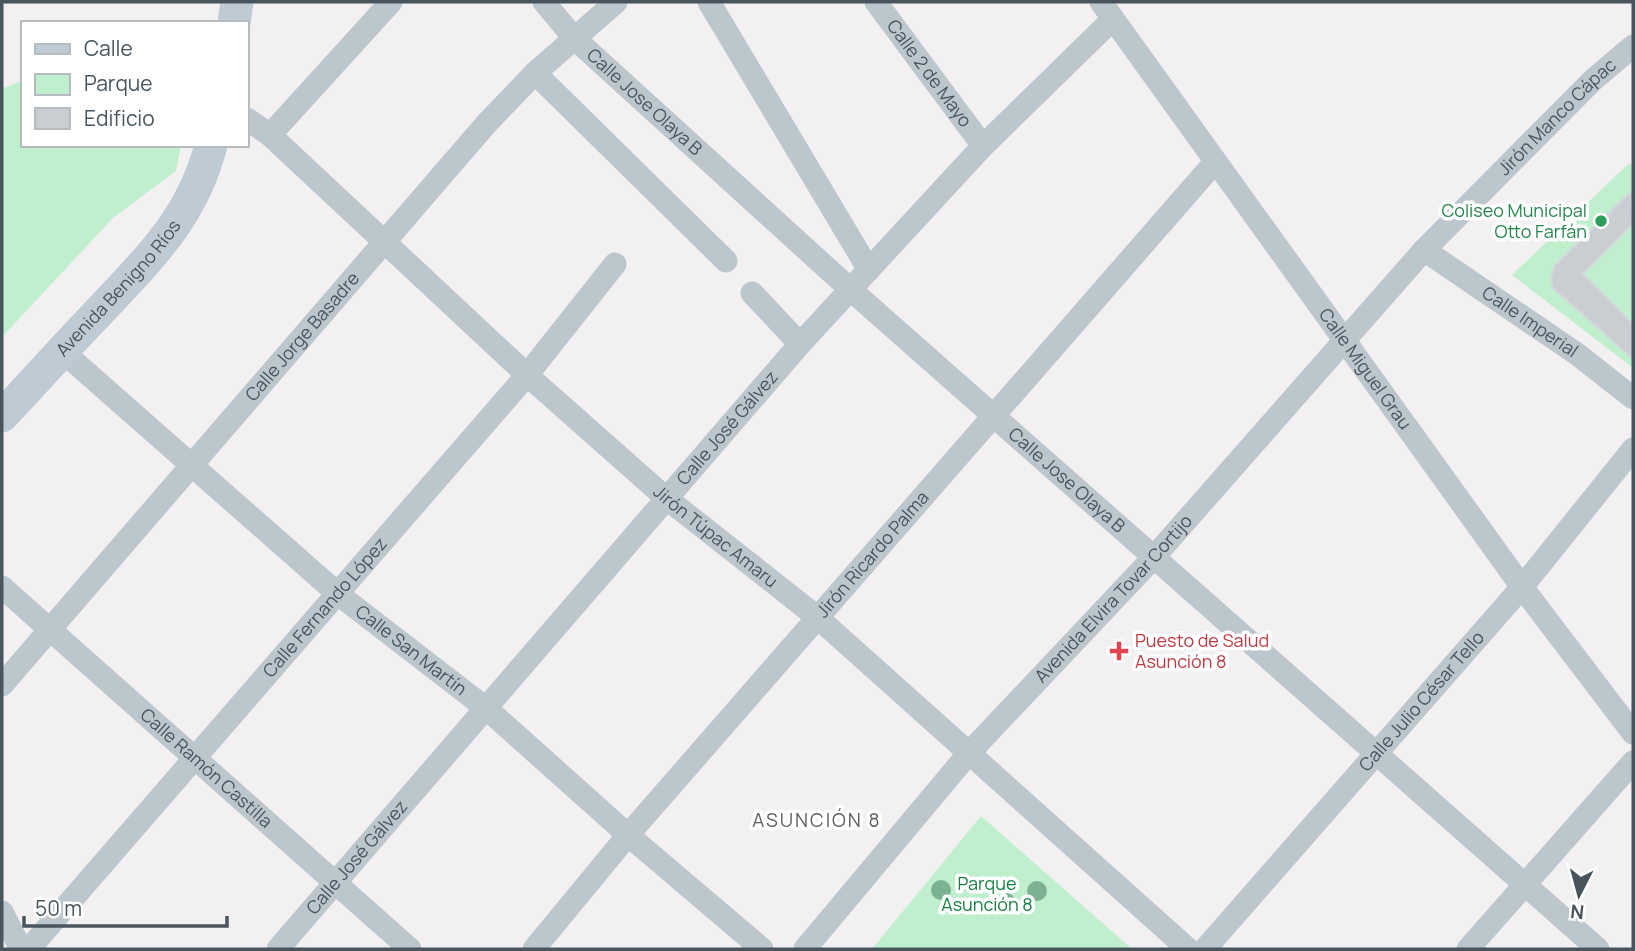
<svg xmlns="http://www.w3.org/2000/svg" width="1635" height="951" viewBox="0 0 1635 951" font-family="Manrope,sans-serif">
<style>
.green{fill:#c0efce}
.building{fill:#caced3;stroke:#d4d7dc;stroke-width:2}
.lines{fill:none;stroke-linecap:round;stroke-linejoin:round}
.street{stroke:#bcc6cd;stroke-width:23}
.secondary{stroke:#becad4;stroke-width:33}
.tree{fill:#7bb291}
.leisure-dot{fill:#2e9e5b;stroke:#fff;stroke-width:2.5}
.health-dot{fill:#e0444e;stroke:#fff;stroke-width:2.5}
.labels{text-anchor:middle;stroke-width:7;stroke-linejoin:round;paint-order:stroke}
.street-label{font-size:18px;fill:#48555e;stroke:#fff}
.leisure-label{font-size:18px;fill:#27864d;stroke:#fff;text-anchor:end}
.health-label{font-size:18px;fill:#be3a42;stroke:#fff;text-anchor:start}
.park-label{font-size:18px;fill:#188043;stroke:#fff}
.neighbourhood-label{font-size:19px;letter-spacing:2px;fill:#5d6165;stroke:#fff}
</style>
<rect width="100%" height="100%" fill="#f3f0f1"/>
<path class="green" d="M 23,80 L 23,145 L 181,145 L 176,171 L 113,218 L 2,337 L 2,89 Z
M 1629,163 L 1633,167 L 1633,368 L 1512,275 Z
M 981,816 L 1132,949 L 872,949 Z"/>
<path class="building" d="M 1632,193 L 1633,224 L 1583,274 L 1633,324 L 1633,359 L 1553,288 L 1551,280 L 1554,266 L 1627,195 Z"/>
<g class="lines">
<g class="street">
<path id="s1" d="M 544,2 L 574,38 L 851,290 L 1598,949"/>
<path d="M 709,2 L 869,270"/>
<path id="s2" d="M 876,2 L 983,146"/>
<path id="s3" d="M 1101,2 L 1522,587 L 1633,733"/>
<path d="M 535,73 L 726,261"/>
<path id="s4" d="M 247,119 L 270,135 L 527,375 L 666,498 L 817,617 L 1188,949"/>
<path d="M 270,135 L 391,2"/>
<path id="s5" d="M 1424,250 L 1577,354 L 1633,398"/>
<path d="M 752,293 L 800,344"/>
<path id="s6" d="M 62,351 L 338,594 L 487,709 L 628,835 L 762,949"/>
<path id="s7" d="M 2,587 L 410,949"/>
<path id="s8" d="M 2,685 L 487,123 L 535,73 L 616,2"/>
<path d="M 2,912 L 21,949"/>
<path id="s9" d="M 29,949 L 527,375 L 615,264"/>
<path id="s10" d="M 278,949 L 800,344 L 983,146 L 1113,19"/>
<path id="s11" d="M 534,949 L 628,835 L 1215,162"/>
<path id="s12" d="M 805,949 L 969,753 L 1154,557 L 1424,250 L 1593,80 L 1633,46"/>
<path id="s13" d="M 1205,949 L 1522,587 L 1633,449"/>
<path d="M 1468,949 L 1633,762"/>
</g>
<g class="secondary">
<path d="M 234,23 L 237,2"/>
<path id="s14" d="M 2,416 C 34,382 65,347 98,313 C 148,259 192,219 211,145"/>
</g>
</g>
<g class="tree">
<circle cx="941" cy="890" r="10"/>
<circle cx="1037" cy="891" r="10"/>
<circle cx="1006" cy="903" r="10"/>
</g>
<circle class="leisure-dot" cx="1601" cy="221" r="7"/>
<path class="health-dot" d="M1115.5 640.5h7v7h7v7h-7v7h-7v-7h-7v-7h7z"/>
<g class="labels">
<g class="street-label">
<text dy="6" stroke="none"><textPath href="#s2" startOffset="89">Calle 2 de Mayo</textPath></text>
<text dy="6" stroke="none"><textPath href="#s1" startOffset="142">Calle Jose Olaya B</textPath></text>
<text dy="6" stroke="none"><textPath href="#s12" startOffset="1122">Jirón Manco Cápac</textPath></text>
<text dy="6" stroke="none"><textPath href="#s14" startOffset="173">Avenida Benigno Ríos</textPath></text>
<text dy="6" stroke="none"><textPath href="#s5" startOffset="128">Calle Imperial</textPath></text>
<text dy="6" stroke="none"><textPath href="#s8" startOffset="460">Calle Jorge Basadre</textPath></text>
<text dy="6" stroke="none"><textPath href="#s3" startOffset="452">Calle Miguel Grau</textPath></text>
<text dy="6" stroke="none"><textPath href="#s10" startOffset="688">Calle José Gálvez</textPath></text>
<text dy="6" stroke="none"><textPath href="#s1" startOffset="709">Calle Jose Olaya B</textPath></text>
<text dy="6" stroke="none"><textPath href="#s4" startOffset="628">Jirón Túpac Amaru</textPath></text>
<text dy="6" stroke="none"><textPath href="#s11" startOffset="520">Jirón Ricardo Palma</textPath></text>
<text dy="6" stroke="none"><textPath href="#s12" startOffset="467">Avenida Elvira Tovar Cortijo</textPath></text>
<text dy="6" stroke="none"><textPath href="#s9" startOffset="452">Calle Fernando López</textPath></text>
<text dy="6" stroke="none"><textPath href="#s6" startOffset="460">Calle San Martín</textPath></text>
<text dy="6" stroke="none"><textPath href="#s13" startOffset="329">Calle Julio César Tello</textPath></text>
<text dy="6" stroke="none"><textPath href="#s7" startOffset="273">Calle Ramón Castilla</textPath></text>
<text dy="6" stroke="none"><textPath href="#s10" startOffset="121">Calle José Gálvez</textPath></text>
</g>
<g class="leisure-label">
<text x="1587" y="217">Coliseo Municipal<tspan x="1587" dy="21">Otto Farfán</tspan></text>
</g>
<g class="health-label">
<text x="1135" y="647">Puesto de Salud<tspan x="1135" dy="21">Asunción 8</tspan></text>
</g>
<g class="park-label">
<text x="987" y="890">Parque<tspan x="987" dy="21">Asunción 8</tspan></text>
</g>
<g class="neighbourhood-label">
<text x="817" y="827">ASUNCIÓN 8</text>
</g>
</g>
<rect width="1635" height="951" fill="none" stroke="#48555e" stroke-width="7"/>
<rect x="21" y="21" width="228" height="126" fill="#ffffff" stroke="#b6bbbf" stroke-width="2"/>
<rect x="35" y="44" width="35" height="10" fill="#becad4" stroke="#b6bbbf" stroke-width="2"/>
<text x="84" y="56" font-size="21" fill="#48555e">Calle</text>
<rect x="35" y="74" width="35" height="21" fill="#c0efce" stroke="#b6bbbf" stroke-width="2"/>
<text x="84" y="91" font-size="21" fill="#48555e">Parque</text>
<rect x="35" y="108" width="35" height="21" fill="#caced3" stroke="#b6bbbf" stroke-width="2"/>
<text x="84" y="126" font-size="21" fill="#48555e">Edificio</text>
<g transform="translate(1579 895) rotate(186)" stroke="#ffffff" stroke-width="5" paint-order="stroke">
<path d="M0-5L12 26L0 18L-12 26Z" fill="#48555e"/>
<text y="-10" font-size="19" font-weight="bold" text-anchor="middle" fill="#48555e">N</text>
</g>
<path d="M24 916v10h203v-10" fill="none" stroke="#48555e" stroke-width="3.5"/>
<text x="35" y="916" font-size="21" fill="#48555e" stroke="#ffffff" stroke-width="5" paint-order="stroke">50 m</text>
</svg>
